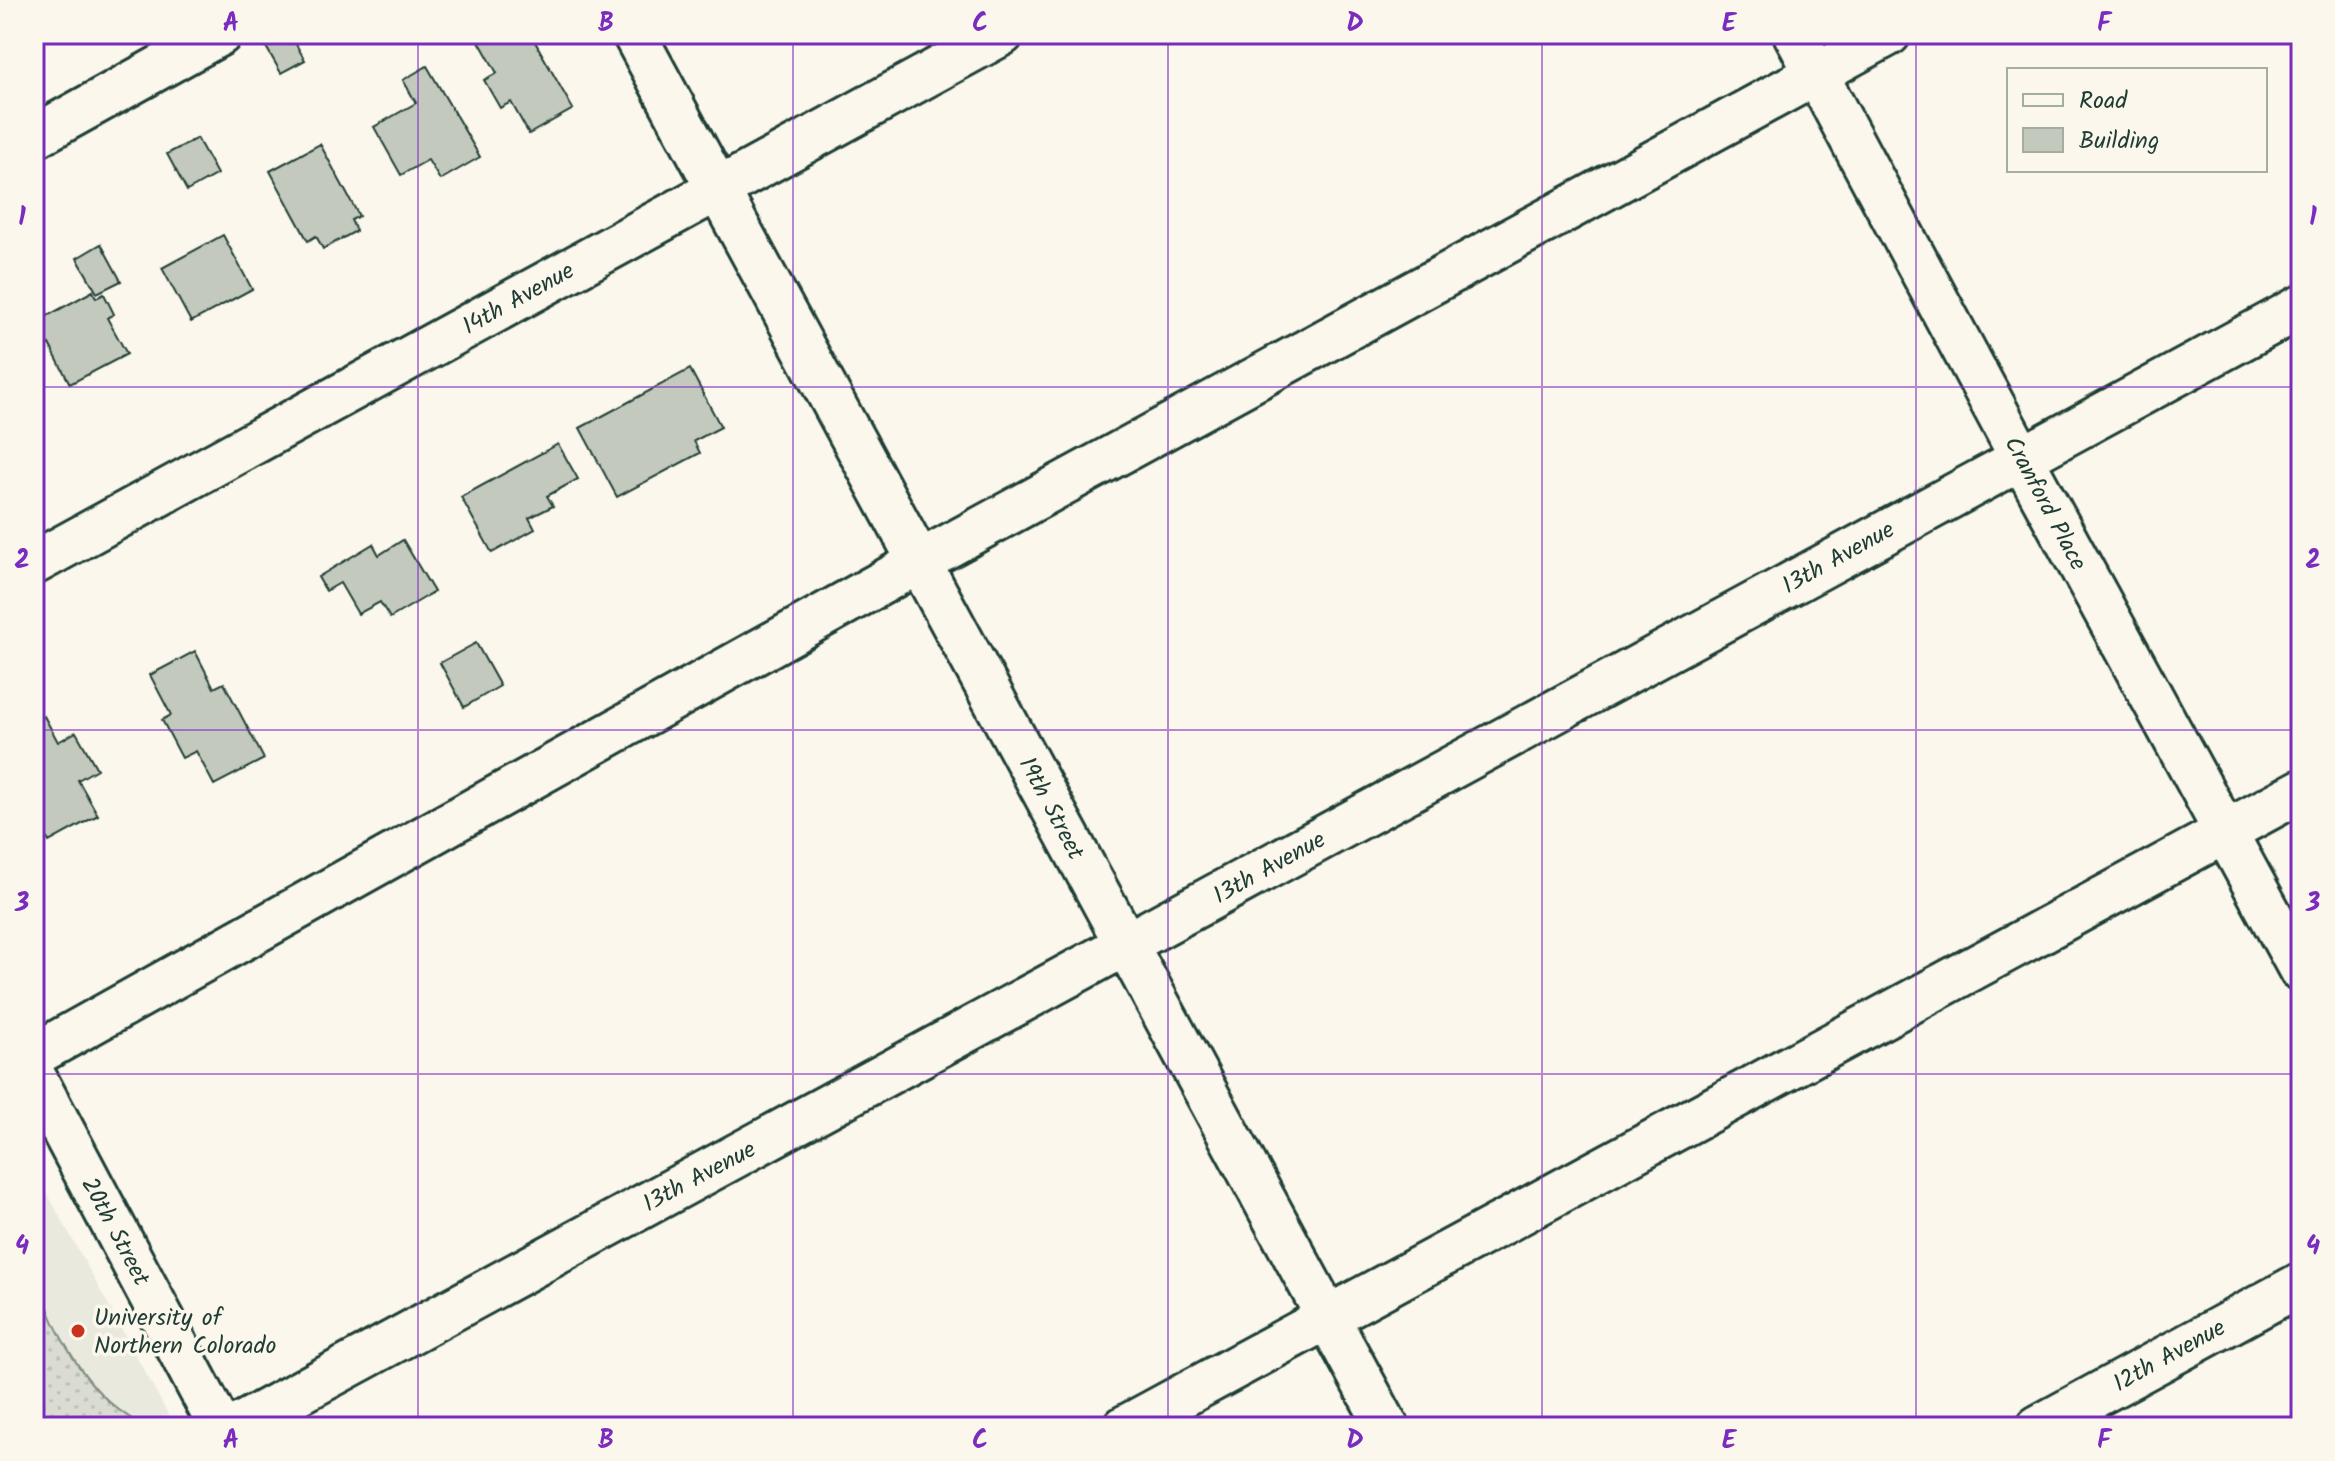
<svg xmlns="http://www.w3.org/2000/svg" width="2335" height="1461" viewBox="0 0 2335 1461" font-family="Kalam,sans-serif">
<style>
.built{fill:#eae9de}
.grass{fill:url(#grass-dots);stroke:#7d8c82;stroke-width:2}
.building{fill:#c4c9be;stroke:#1f3d34;stroke-width:2}
.lines{fill:none;stroke-linecap:round;stroke-linejoin:round}
.minor-casing{stroke:#1f3d34;stroke-width:48}
.minor{stroke:#fbf7ec;stroke-width:42}
.grid{fill:none;stroke:#7b2cbf;stroke-width:2;stroke-opacity:0.55}
.poi-dot{fill:#c8321e;stroke:#fbf7ec;stroke-width:3}
.labels{text-anchor:middle;stroke-width:7;stroke-linejoin:round;paint-order:stroke}
.street-label{font-size:24px;fill:#1f3d34;stroke:#fbf7ec}
.poi-label{font-size:24px;fill:#1f3d34;stroke:#fbf7ec;text-anchor:start}
.neatline{fill:none;stroke:#7b2cbf;stroke-width:3}
.grid-label{font-size:26px;text-anchor:middle;font-weight:bold;fill:#7b2cbf}
</style>
<defs>
<pattern id="grass-dots" width="8" height="8" patternUnits="userSpaceOnUse" patternTransform="scale(2)"><rect width="8" height="8" fill="#dbdcd1"/><path d="M2 2h.1M6 6h.1" fill="none" stroke="#bcbeb4" stroke-width="1.8" stroke-linecap="round"/></pattern>
</defs>
<rect width="100%" height="100%" fill="#fbf7ec"/>
<filter id="ink" filterUnits="userSpaceOnUse"><feTurbulence type="fractalNoise" baseFrequency=".0125" numOctaves="2"/><feDisplacementMap in="SourceGraphic" scale="16" xChannelSelector="R" yChannelSelector="G"/><feConvolveMatrix kernelMatrix="1 2 1 2 8 2 1 2 1" color-interpolation-filters="sRGB"/></filter>
<g filter="url(#ink)">
<path class="built" d="M 34,1169 L 70,1235 L 175,1427 L 34,1427 Z"/>
<path class="grass" d="M 34,1175 C 43,1209 38,1244 41,1279 C 45,1319 83,1381 114,1406 C 123,1414 134,1420 144,1427 L 34,1427 L 34,1289 L 38,1294 L 34,1286 Z"/>
<path class="building" d="M 268,34 L 290,34 L 305,60 L 281,73 L 261,38 Z
M 475,34 L 544,34 L 534,40 L 573,109 L 529,134 L 511,102 L 500,108 L 484,80 L 497,73 Z
M 427,66 L 480,157 L 440,180 L 428,160 L 401,175 L 374,127 L 416,103 L 403,80 Z
M 197,138 L 217,174 L 187,191 L 167,154 Z
M 320,144 L 359,216 L 351,220 L 356,231 L 323,249 L 316,236 L 308,241 L 270,171 Z
M 223,235 L 252,289 L 191,322 L 162,268 Z
M 101,244 L 121,281 L 97,293 L 77,258 Z
M 93,291 L 96,298 L 104,294 L 114,314 L 107,318 L 127,354 L 70,384 L 49,344 L 35,352 L 34,323 Z
M 690,369 L 721,427 L 694,441 L 700,453 L 617,497 L 580,428 Z
M 558,444 L 578,479 L 547,496 L 553,506 L 529,518 L 535,529 L 492,553 L 461,497 Z
M 403,540 L 434,592 L 390,618 L 380,602 L 358,614 L 340,583 L 326,591 L 318,577 L 373,544 L 379,555 Z
M 476,643 L 500,686 L 464,707 L 440,663 Z
M 195,651 L 214,688 L 224,683 L 264,759 L 214,785 L 196,751 L 182,758 L 162,720 L 171,715 L 150,675 Z
M 44,716 L 58,742 L 76,732 L 97,769 L 78,780 L 98,815 L 49,842 L 34,814 L 34,722 Z"/>
<g class="lines">
<defs>
<path id="minor" d="M 634,34 L 1387,1427
M 1795,34 L 2021,457 L 2301,971
M 34,137 L 220,34
M 34,563 L 1002,34
M 34,1055 L 919,562 L 1889,34
M 34,1076 L 220,1427
M 236,1427 C 926,1055 1611,676 2301,307
M 1125,1427 L 2301,791
M 2038,1427 L 2301,1284"/>
</defs>
<use href="#minor" class="minor-casing"/>
<use href="#minor" class="minor"/>
</g>
</g>
<path class="grid" d="M 418,34 L 418,1427M 793,34 L 793,1427M 1168,34 L 1168,1427M 1542,34 L 1542,1427M 1916,34 L 1916,1427M 34,387 L 2301,387M 34,730 L 2301,730M 34,1074 L 2301,1074"/>
<circle class="poi-dot" cx="78" cy="1331" r="8"/>
<g class="labels">
<g class="street-label">
<text transform="translate(518 298) rotate(-29)" y="8">14th Avenue</text>
<text transform="translate(2046 503) rotate(62)" y="8">Cranford Place</text>
<text transform="translate(1838 557) rotate(-29)" y="8">13th Avenue</text>
<text transform="translate(1052 808) rotate(62)" y="8">19th Street</text>
<text transform="translate(1269 867) rotate(-29)" y="8">13th Avenue</text>
<text transform="translate(699 1176) rotate(-28)" y="8">13th Avenue</text>
<text transform="translate(116 1231) rotate(62)" y="8">20th Street</text>
<text transform="translate(2169 1355) rotate(-29)" y="8">12th Avenue</text>
</g>
<g class="poi-label">
<text x="94" y="1325">University of<tspan x="94" dy="28">Northern Colorado</tspan></text>
</g>
</g>
<rect width="2335" height="1461" fill="none" stroke="#fbf7ec" stroke-width="88"/>
<rect x="2007" y="68" width="260" height="104" fill="#fbf7ec" stroke="#a3ada2" stroke-width="2"/>
<rect x="2023" y="94" width="40" height="12" fill="#fbf7ec" stroke="#a3ada2" stroke-width="2"/>
<text x="2079" y="108" font-size="24" fill="#1f3d34">Road</text>
<rect x="2023" y="128" width="40" height="24" fill="#c4c9be" stroke="#a3ada2" stroke-width="2"/>
<text x="2079" y="148" font-size="24" fill="#1f3d34">Building</text>
<rect x="44" y="44" width="2247" height="1373" class="neatline"/>
<g class="grid-label">
<text x="231" y="31">A</text>
<text x="606" y="31">B</text>
<text x="980" y="31">C</text>
<text x="1355" y="31">D</text>
<text x="1729" y="31">E</text>
<text x="2104" y="31">F</text>
<text x="22" y="225">1</text>
<text x="2313" y="225">1</text>
<text x="22" y="568">2</text>
<text x="2313" y="568">2</text>
<text x="22" y="911">3</text>
<text x="2313" y="911">3</text>
<text x="22" y="1254">4</text>
<text x="2313" y="1254">4</text>
<text x="231" y="1448">A</text>
<text x="606" y="1448">B</text>
<text x="980" y="1448">C</text>
<text x="1355" y="1448">D</text>
<text x="1729" y="1448">E</text>
<text x="2104" y="1448">F</text>
</g>
</svg>
